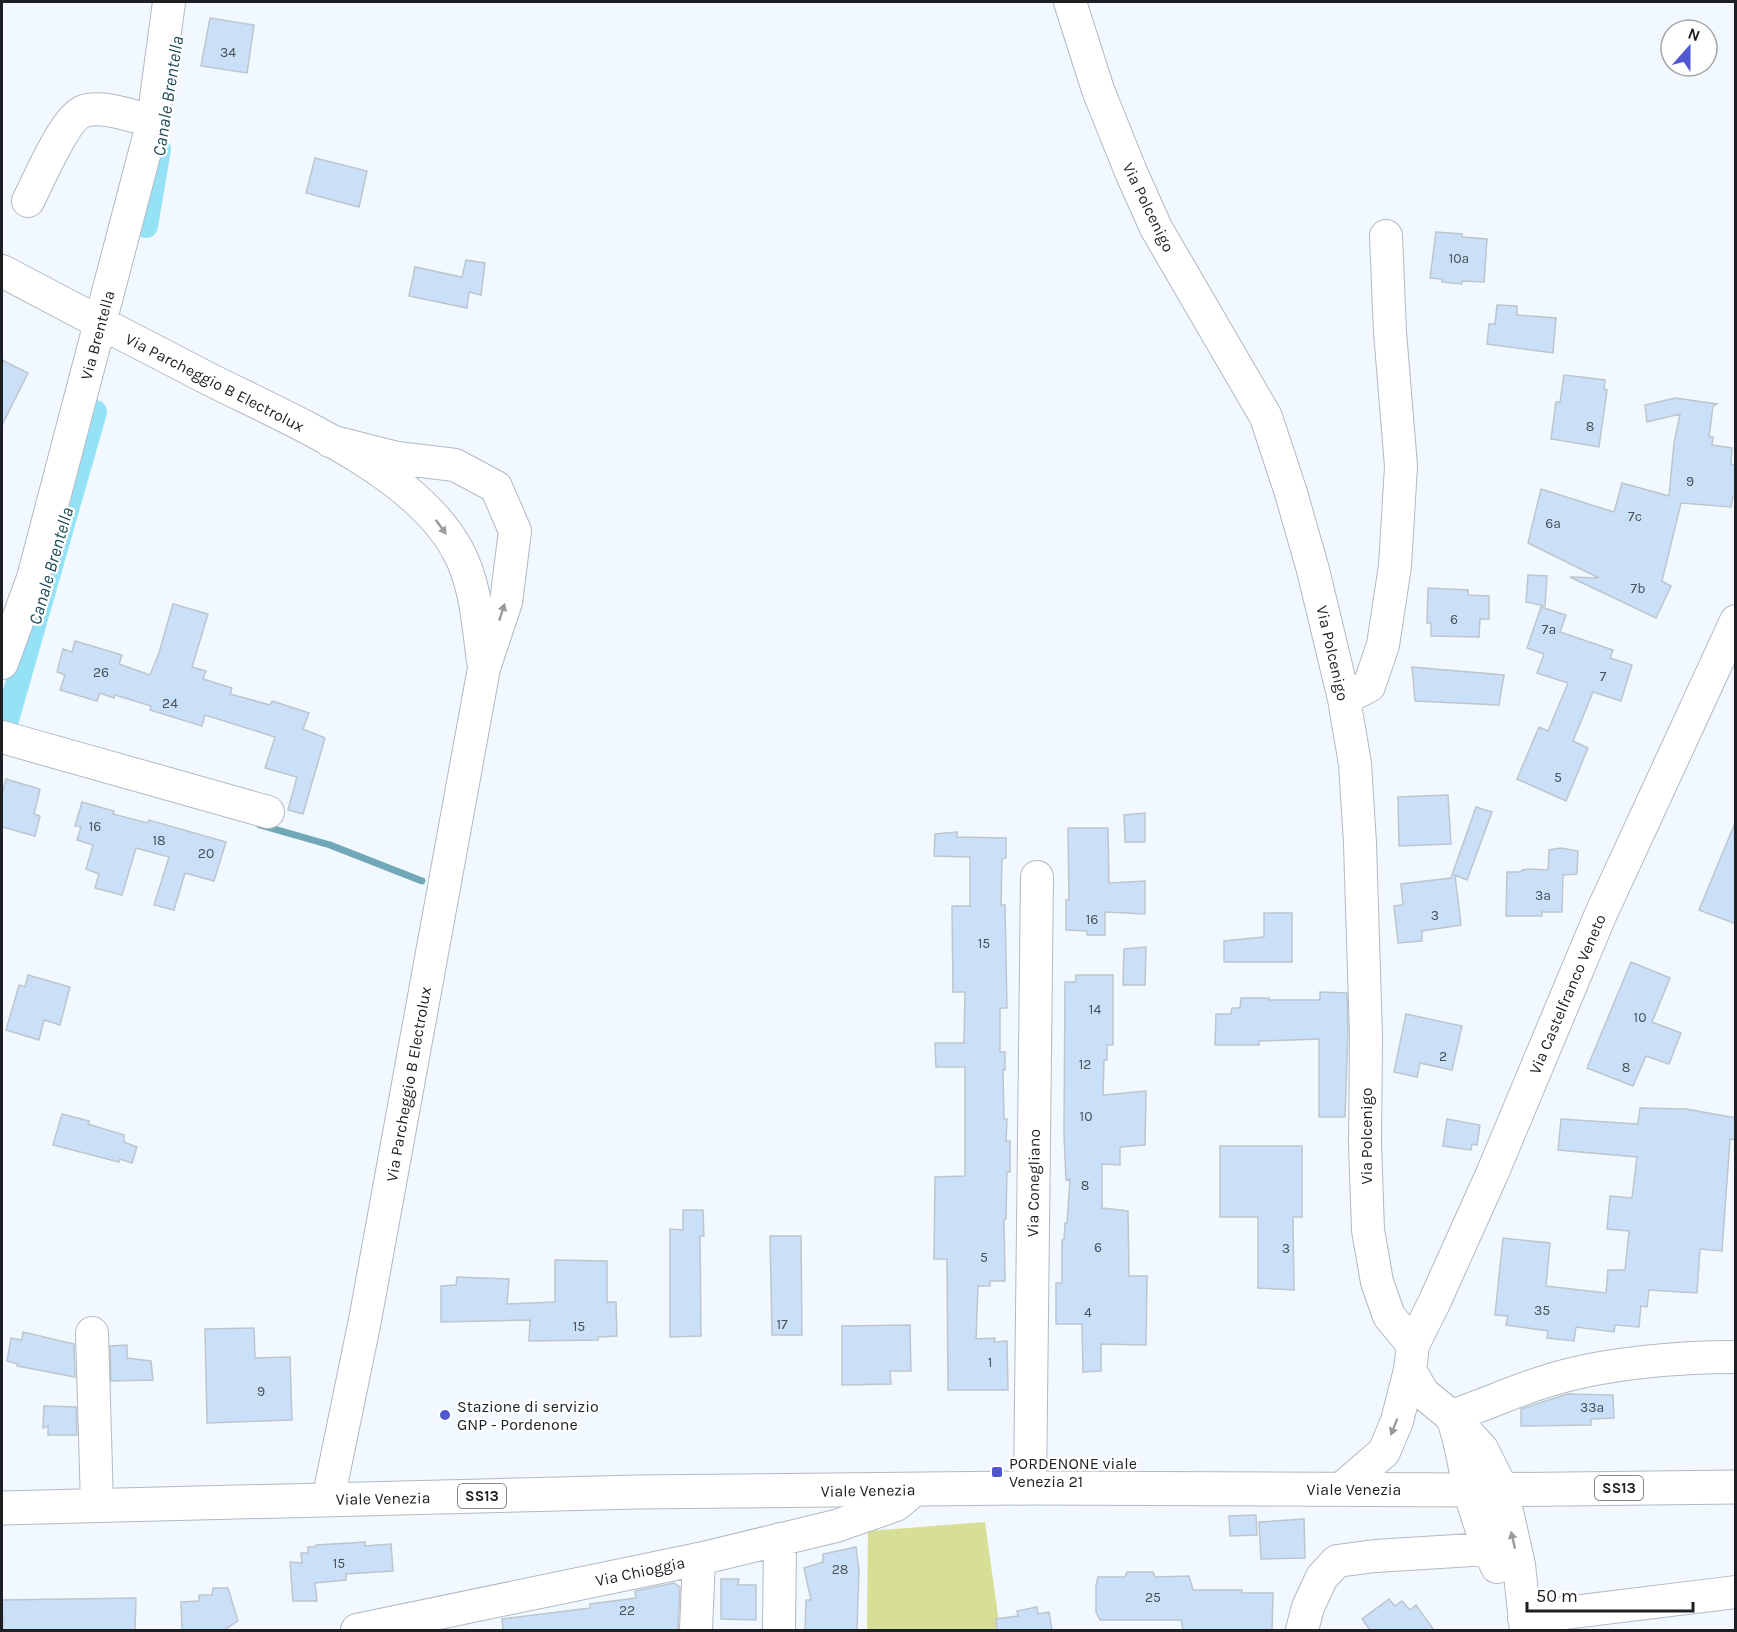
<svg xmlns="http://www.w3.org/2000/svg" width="1737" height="1632" viewBox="0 0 1737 1632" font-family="Karla,sans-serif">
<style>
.green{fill:#d7de95}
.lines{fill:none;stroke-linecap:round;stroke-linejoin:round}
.stream{stroke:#71a8b7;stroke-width:7}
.canal{stroke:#95e2f7;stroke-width:24}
.building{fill:#cae0f8;stroke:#bdc5ce;stroke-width:1.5}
.minor-casing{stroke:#b2b9c2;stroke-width:34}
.major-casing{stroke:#b2b9c2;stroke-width:35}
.minor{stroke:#fff;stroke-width:32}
.major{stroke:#fff;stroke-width:33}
.oneway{fill:#999b9c}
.poi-dot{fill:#5158cf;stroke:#fff;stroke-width:2}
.labels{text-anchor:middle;stroke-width:4.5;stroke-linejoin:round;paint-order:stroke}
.number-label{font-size:14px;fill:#485058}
.shield{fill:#fff;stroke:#616365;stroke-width:1.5}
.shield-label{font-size:15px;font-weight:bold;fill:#1d2023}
.street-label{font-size:16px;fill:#1d2023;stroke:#fff}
.poi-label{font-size:16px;fill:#1d2023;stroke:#fff;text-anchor:start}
.water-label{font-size:18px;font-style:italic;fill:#1f4c57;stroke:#fff}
</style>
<rect width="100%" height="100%" fill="#f1f8ff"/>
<path class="green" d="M 985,1522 L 1000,1630 L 867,1630 L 868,1531 Z"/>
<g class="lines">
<path class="stream" d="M 260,825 L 330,845 L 422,881"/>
<path class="canal" d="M 146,226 L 159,149
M 7,720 L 95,412"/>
</g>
<path class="building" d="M 210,18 L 254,25 L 247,73 L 201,66 Z
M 315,158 L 367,171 L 359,207 L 306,193 Z
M 1436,232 L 1462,234 L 1462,237 L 1487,239 L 1484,282 L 1462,281 L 1462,284 L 1442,282 L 1442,279 L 1430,278 Z
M 466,260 L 485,263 L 481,295 L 469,292 L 467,308 L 409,296 L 415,267 L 462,277 Z
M 1497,305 L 1517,306 L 1517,315 L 1556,318 L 1553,353 L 1487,344 L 1489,324 L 1495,324 Z
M 2,360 L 28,373 L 2,425 Z
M 1564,375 L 1605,380 L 1604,389 L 1607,390 L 1599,447 L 1551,439 L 1556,402 L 1560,402 Z
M 1675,398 L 1717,404 L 1713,406 L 1709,437 L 1713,437 L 1712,445 L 1732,448 L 1731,464 L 1736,465 L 1736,496 L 1733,496 L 1731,507 L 1681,503 L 1662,581 L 1671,586 L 1656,618 L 1570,577 L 1599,578 L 1528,543 L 1541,489 L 1614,512 L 1622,483 L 1669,496 L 1674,443 L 1680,414 L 1647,422 L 1645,405 Z
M 1528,575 L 1547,576 L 1545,606 L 1526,602 Z
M 1428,588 L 1468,590 L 1468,595 L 1489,596 L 1489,619 L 1480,619 L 1479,637 L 1431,636 L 1431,623 L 1427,623 Z
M 173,604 L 208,614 L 192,667 L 206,671 L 203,679 L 232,688 L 230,694 L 270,705 L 272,701 L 309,713 L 303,729 L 325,738 L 303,814 L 288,810 L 297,777 L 265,768 L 275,737 L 205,715 L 202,726 L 150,710 L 151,706 L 115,695 L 114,698 L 100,693 L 97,701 L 60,690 L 65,675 L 57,672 L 63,649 L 72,652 L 75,641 L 122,655 L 119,664 L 150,675 L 159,653 Z
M 1541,607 L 1566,615 L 1560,632 L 1613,650 L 1610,658 L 1632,665 L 1621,701 L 1593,692 L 1573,741 L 1588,748 L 1566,801 L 1517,779 L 1539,727 L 1548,731 L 1568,683 L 1537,673 L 1544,654 L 1527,648 Z
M 1412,667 L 1504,675 L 1499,705 L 1415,701 Z
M 6,779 L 40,789 L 34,814 L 40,816 L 35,836 L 2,827 L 2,794 Z
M 1448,795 L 1451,844 L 1399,846 L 1398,797 Z
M 82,802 L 114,811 L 113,814 L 147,823 L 149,820 L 226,842 L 214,881 L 185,873 L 174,910 L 154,905 L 169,857 L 136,848 L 122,895 L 95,888 L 99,874 L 86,869 L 93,845 L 77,840 L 81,827 L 75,826 Z
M 1476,807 L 1492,812 L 1467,880 L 1455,875 L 1461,925 L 1422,931 L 1422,941 L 1398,943 L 1394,906 L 1403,905 L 1401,884 L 1451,878 Z
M 1145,813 L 1145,842 L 1125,842 L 1124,815 Z
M 1735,823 L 1736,823 L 1736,924 L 1699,910 Z
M 1068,828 L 1108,828 L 1109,883 L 1145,881 L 1145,914 L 1105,912 L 1105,935 L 1087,935 L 1087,931 L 1066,930 L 1066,900 L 1069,900 Z
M 957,832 L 957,837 L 1006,838 L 1006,858 L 1002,859 L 1001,905 L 1005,905 L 1007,1008 L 1000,1008 L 1000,1052 L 1005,1052 L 1005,1070 L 1003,1070 L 1004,1119 L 1007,1119 L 1006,1141 L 1010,1141 L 1010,1172 L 1007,1172 L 1006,1219 L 1004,1219 L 1005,1281 L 990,1281 L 990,1286 L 978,1286 L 976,1339 L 995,1338 L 994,1342 L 1007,1341 L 1008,1390 L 948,1390 L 947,1259 L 934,1259 L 935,1177 L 965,1176 L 965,1067 L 936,1067 L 935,1043 L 964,1043 L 965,992 L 953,992 L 952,906 L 970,906 L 970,857 L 934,856 L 935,834 Z
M 1561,848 L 1578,851 L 1577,874 L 1563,875 L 1562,912 L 1542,912 L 1542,916 L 1506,916 L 1507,872 L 1521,872 L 1522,870 L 1530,869 L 1548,870 L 1549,850 Z
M 1264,913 L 1292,913 L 1292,962 L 1224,962 L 1224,941 L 1264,937 Z
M 1146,947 L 1145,985 L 1123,985 L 1124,949 Z
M 1631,962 L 1670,978 L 1652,1022 L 1681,1033 L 1669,1064 L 1646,1056 L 1633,1086 L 1587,1068 Z
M 28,975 L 70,987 L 60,1025 L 44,1020 L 39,1040 L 6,1030 L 19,985 L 25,987 Z
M 1076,975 L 1113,975 L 1113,1045 L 1107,1045 L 1107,1060 L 1104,1060 L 1103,1095 L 1146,1091 L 1145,1145 L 1120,1147 L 1120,1165 L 1102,1164 L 1102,1208 L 1128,1211 L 1129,1276 L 1147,1276 L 1146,1345 L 1101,1344 L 1101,1371 L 1083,1372 L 1082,1324 L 1056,1324 L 1056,1283 L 1062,1283 L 1062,1240 L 1064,1240 L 1065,1223 L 1067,1223 L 1070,1179 L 1066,1180 L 1064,1134 L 1065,982 L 1076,982 Z
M 1320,992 L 1347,993 L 1348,1027 L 1345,1117 L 1319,1117 L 1319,1039 L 1259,1041 L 1259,1045 L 1215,1045 L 1216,1014 L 1231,1014 L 1232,1008 L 1240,1008 L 1241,998 L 1269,998 L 1269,1000 L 1320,1000 Z
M 1406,1014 L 1462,1026 L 1452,1070 L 1420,1063 L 1417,1077 L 1394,1072 Z
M 1640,1108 L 1686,1109 L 1736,1118 L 1736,1140 L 1730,1139 L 1722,1251 L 1700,1249 L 1697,1293 L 1649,1290 L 1647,1307 L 1641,1306 L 1639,1327 L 1615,1325 L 1614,1332 L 1576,1327 L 1574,1341 L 1547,1338 L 1548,1331 L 1506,1325 L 1508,1316 L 1495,1315 L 1503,1238 L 1550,1243 L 1546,1286 L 1606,1293 L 1608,1270 L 1625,1270 L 1629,1231 L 1607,1229 L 1610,1196 L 1632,1198 L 1637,1157 L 1558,1150 L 1561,1119 L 1638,1124 Z
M 62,1114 L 89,1121 L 88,1124 L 124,1135 L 124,1142 L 137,1147 L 132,1163 L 120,1159 L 119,1162 L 53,1145 Z
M 1447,1119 L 1480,1125 L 1477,1145 L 1472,1144 L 1471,1150 L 1443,1146 Z
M 1220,1146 L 1302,1146 L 1302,1217 L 1293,1217 L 1294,1290 L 1258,1288 L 1258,1217 L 1220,1217 Z
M 683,1210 L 703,1210 L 704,1236 L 700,1236 L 701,1336 L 670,1337 L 670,1229 L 683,1230 Z
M 770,1236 L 801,1236 L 802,1335 L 772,1335 Z
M 555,1260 L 607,1261 L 607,1302 L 616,1302 L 617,1336 L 598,1337 L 598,1340 L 529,1341 L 530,1320 L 441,1322 L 441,1286 L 456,1285 L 457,1277 L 509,1279 L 507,1304 L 555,1302 Z
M 910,1325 L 911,1371 L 890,1371 L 891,1384 L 842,1385 L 842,1326 Z
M 254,1328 L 255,1358 L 290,1357 L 292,1420 L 207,1423 L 205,1329 Z
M 23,1332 L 74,1344 L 75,1377 L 17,1366 L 18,1364 L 7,1361 L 11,1338 L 22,1340 Z
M 127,1345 L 127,1358 L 151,1361 L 153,1380 L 111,1381 L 110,1346 Z
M 1567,1394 L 1613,1395 L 1614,1418 L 1591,1419 L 1591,1425 L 1521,1426 L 1521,1409 Z
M 44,1406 L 76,1407 L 77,1435 L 48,1435 L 48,1426 L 43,1428 Z
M 1256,1515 L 1257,1535 L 1230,1536 L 1229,1516 Z
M 1304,1519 L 1305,1558 L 1261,1559 L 1259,1522 Z
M 365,1542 L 365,1546 L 391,1544 L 393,1571 L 346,1574 L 346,1580 L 315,1583 L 317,1601 L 293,1601 L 290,1562 L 302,1563 L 301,1553 L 308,1553 L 308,1547 L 315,1547 L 316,1545 Z
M 856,1547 L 859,1570 L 857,1630 L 805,1630 L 806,1600 L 811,1600 L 804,1568 L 823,1562 L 823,1554 Z
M 1127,1572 L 1153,1572 L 1155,1577 L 1189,1576 L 1193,1590 L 1242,1590 L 1242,1593 L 1273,1593 L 1272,1630 L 1183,1630 L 1181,1620 L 1100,1620 L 1096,1612 L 1096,1585 L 1098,1577 L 1125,1577 Z
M 721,1579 L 739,1579 L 738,1585 L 756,1585 L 756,1620 L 721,1619 Z
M 674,1583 L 680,1587 L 678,1630 L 503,1630 L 502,1619 L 590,1608 L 590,1604 L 636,1598 L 635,1591 Z
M 213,1588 L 228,1588 L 238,1621 L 224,1630 L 182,1630 L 181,1602 L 199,1601 L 199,1595 L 212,1595 Z
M 136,1598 L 135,1630 L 3,1630 L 2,1600 Z
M 1389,1599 L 1395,1606 L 1402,1601 L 1410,1610 L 1416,1605 L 1434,1630 L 1370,1630 L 1362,1619 Z
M 1037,1607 L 1038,1614 L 1049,1612 L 1052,1630 L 997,1630 L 996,1619 L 1018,1616 L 1017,1611 Z"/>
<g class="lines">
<defs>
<path id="minor" d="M 1070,2 L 1098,90 L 1131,172 L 1156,228 L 1266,417 L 1291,493 L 1313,570 L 1344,699 L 1355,764 L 1360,843 L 1366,1036 L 1365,1144 L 1368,1230 L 1377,1282 L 1389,1316 L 1413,1345
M 28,201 C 38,182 65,117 84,111 C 105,105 133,117 153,121
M 2,271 C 70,307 139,343 207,378 C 286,418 416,471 458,551 C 476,584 478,625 483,661
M 2,663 L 33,578 L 153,121 L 169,2
M 1344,699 L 1369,686 L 1383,645 L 1395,566 L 1401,466 L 1390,332 L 1386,236
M 2,737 L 268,812
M 92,1333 L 97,1505
M 1410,1370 L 1423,1393 L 1451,1416 L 1482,1449 L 1502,1489 L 1519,1565 L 1526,1630
M 1451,1416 C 1485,1405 1516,1390 1550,1380 C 1605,1363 1678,1357 1736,1357
M 1453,1420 C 1461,1442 1464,1465 1469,1488 C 1476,1514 1485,1542 1497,1567
M 1030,1488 L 1037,877
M 1341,1489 L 1384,1452 L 1397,1421 L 1410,1370 L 1413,1345 L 1434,1303 L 1492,1174 L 1600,916 L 1736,621
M 328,1500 L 365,1320 L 484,668 L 506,602 L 515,531 L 496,487 L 455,465 L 397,458 L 330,441
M 1524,1618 L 1736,1592
M 357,1630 L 699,1559 L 836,1526 L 896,1505 L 914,1490
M 696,1630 L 699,1559
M 779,1630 L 780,1539
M 1302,1630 L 1308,1607 L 1322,1577 L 1337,1561 L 1375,1556 L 1488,1549"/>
<path id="major" d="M 2,1508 L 637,1492 L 1030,1488 L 1470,1490 L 1736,1487"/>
</defs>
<use href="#minor" class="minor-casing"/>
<use href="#major" class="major-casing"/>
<use href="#minor" class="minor"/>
<use href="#major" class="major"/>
</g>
<defs><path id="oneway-solid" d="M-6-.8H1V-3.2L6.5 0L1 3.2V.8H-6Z" transform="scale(1.5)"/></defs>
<g class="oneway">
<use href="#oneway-solid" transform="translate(441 527) rotate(54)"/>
<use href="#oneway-solid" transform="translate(502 612) rotate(-72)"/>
<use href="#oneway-solid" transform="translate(1394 1427) rotate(112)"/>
<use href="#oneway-solid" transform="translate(1513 1540) rotate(-103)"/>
</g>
<g class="poi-dot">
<circle cx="445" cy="1415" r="6"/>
<rect x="991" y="1466" width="12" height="12" rx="3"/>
</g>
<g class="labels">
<g class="number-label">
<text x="228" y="57">34</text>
<text x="1459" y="263">10a</text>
<text x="1590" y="431">8</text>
<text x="1690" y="486">9</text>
<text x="1635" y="521">7c</text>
<text x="1553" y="528">6a</text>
<text x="1638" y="593">7b</text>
<text x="1454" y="624">6</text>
<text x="1549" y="634">7a</text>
<text x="101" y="677">26</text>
<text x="1603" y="681">7</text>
<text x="170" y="708">24</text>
<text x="1558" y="782">5</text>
<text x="95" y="831">16</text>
<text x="159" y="845">18</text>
<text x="206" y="858">20</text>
<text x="1543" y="900">3a</text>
<text x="1435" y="920">3</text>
<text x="1092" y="924">16</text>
<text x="984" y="948">15</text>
<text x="1095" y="1014">14</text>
<text x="1640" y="1022">10</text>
<text x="1443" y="1061">2</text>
<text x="1085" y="1069">12</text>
<text x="1626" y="1072">8</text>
<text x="1086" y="1121">10</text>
<text x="1085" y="1190">8</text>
<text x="1098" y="1252">6</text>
<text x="1286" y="1253">3</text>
<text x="984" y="1262">5</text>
<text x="1542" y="1315">35</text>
<text x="1088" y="1317">4</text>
<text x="782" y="1329">17</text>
<text x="579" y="1331">15</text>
<text x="990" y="1367">1</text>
<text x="261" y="1396">9</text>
<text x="1592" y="1412">33a</text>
<text x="339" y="1568">15</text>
<text x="840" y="1574">28</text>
<text x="1153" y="1602">25</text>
<text x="627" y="1615">22</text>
</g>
<g class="shield">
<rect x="1595" y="1476" width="48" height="24" rx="4.5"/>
<rect x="458" y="1484" width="48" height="24" rx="4.5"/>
</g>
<g class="shield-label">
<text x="1619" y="1493">SS13</text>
<text x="482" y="1501">SS13</text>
</g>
<g class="street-label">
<text transform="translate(1149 207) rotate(64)" y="6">Via Polcenigo</text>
<text transform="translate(97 335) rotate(-75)" y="6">Via Brentella</text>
<text transform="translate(215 382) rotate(27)" y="6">Via Parcheggio B Electrolux</text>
<text transform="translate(1333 653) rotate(77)" y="6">Via Polcenigo</text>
<text transform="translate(1567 994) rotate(-67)" y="6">Via Castelfranco Veneto</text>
<text transform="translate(408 1084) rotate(-80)" y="6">Via Parcheggio B Electrolux</text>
<text transform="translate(1366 1136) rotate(-90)" y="6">Via Polcenigo</text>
<text transform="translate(1033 1183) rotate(-89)" y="6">Via Conegliano</text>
<text x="1354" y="1495">Viale Venezia</text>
<text transform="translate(868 1490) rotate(-1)" y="6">Viale Venezia</text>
<text transform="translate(383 1498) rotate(-1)" y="6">Viale Venezia</text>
<text transform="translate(640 1571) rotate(-12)" y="6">Via Chioggia</text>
</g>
<g class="poi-label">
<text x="457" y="1412">Stazione di servizio<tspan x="457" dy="18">GNP - Pordenone</tspan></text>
<text x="1009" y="1469">PORDENONE viale<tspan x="1009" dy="18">Venezia 21</tspan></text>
</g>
<g class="water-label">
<text transform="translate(168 96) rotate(-81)" y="6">Canale Brentella</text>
<text transform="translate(51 566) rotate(-74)" y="6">Canale Brentella</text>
</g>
</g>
<rect width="1737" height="1632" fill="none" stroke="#1d2023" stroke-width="6"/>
<g transform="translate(1689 48) rotate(21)"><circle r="28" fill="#ffffff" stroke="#a5a6a7" stroke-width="1.5"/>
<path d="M0-4.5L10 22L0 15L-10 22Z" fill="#5158cf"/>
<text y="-9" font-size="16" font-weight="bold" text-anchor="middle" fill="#1d2023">N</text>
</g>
<path d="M1527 1602v9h166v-9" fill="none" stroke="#1d2023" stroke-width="3"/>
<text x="1536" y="1602" font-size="18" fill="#1d2023" stroke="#ffffff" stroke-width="4.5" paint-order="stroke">50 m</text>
</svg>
